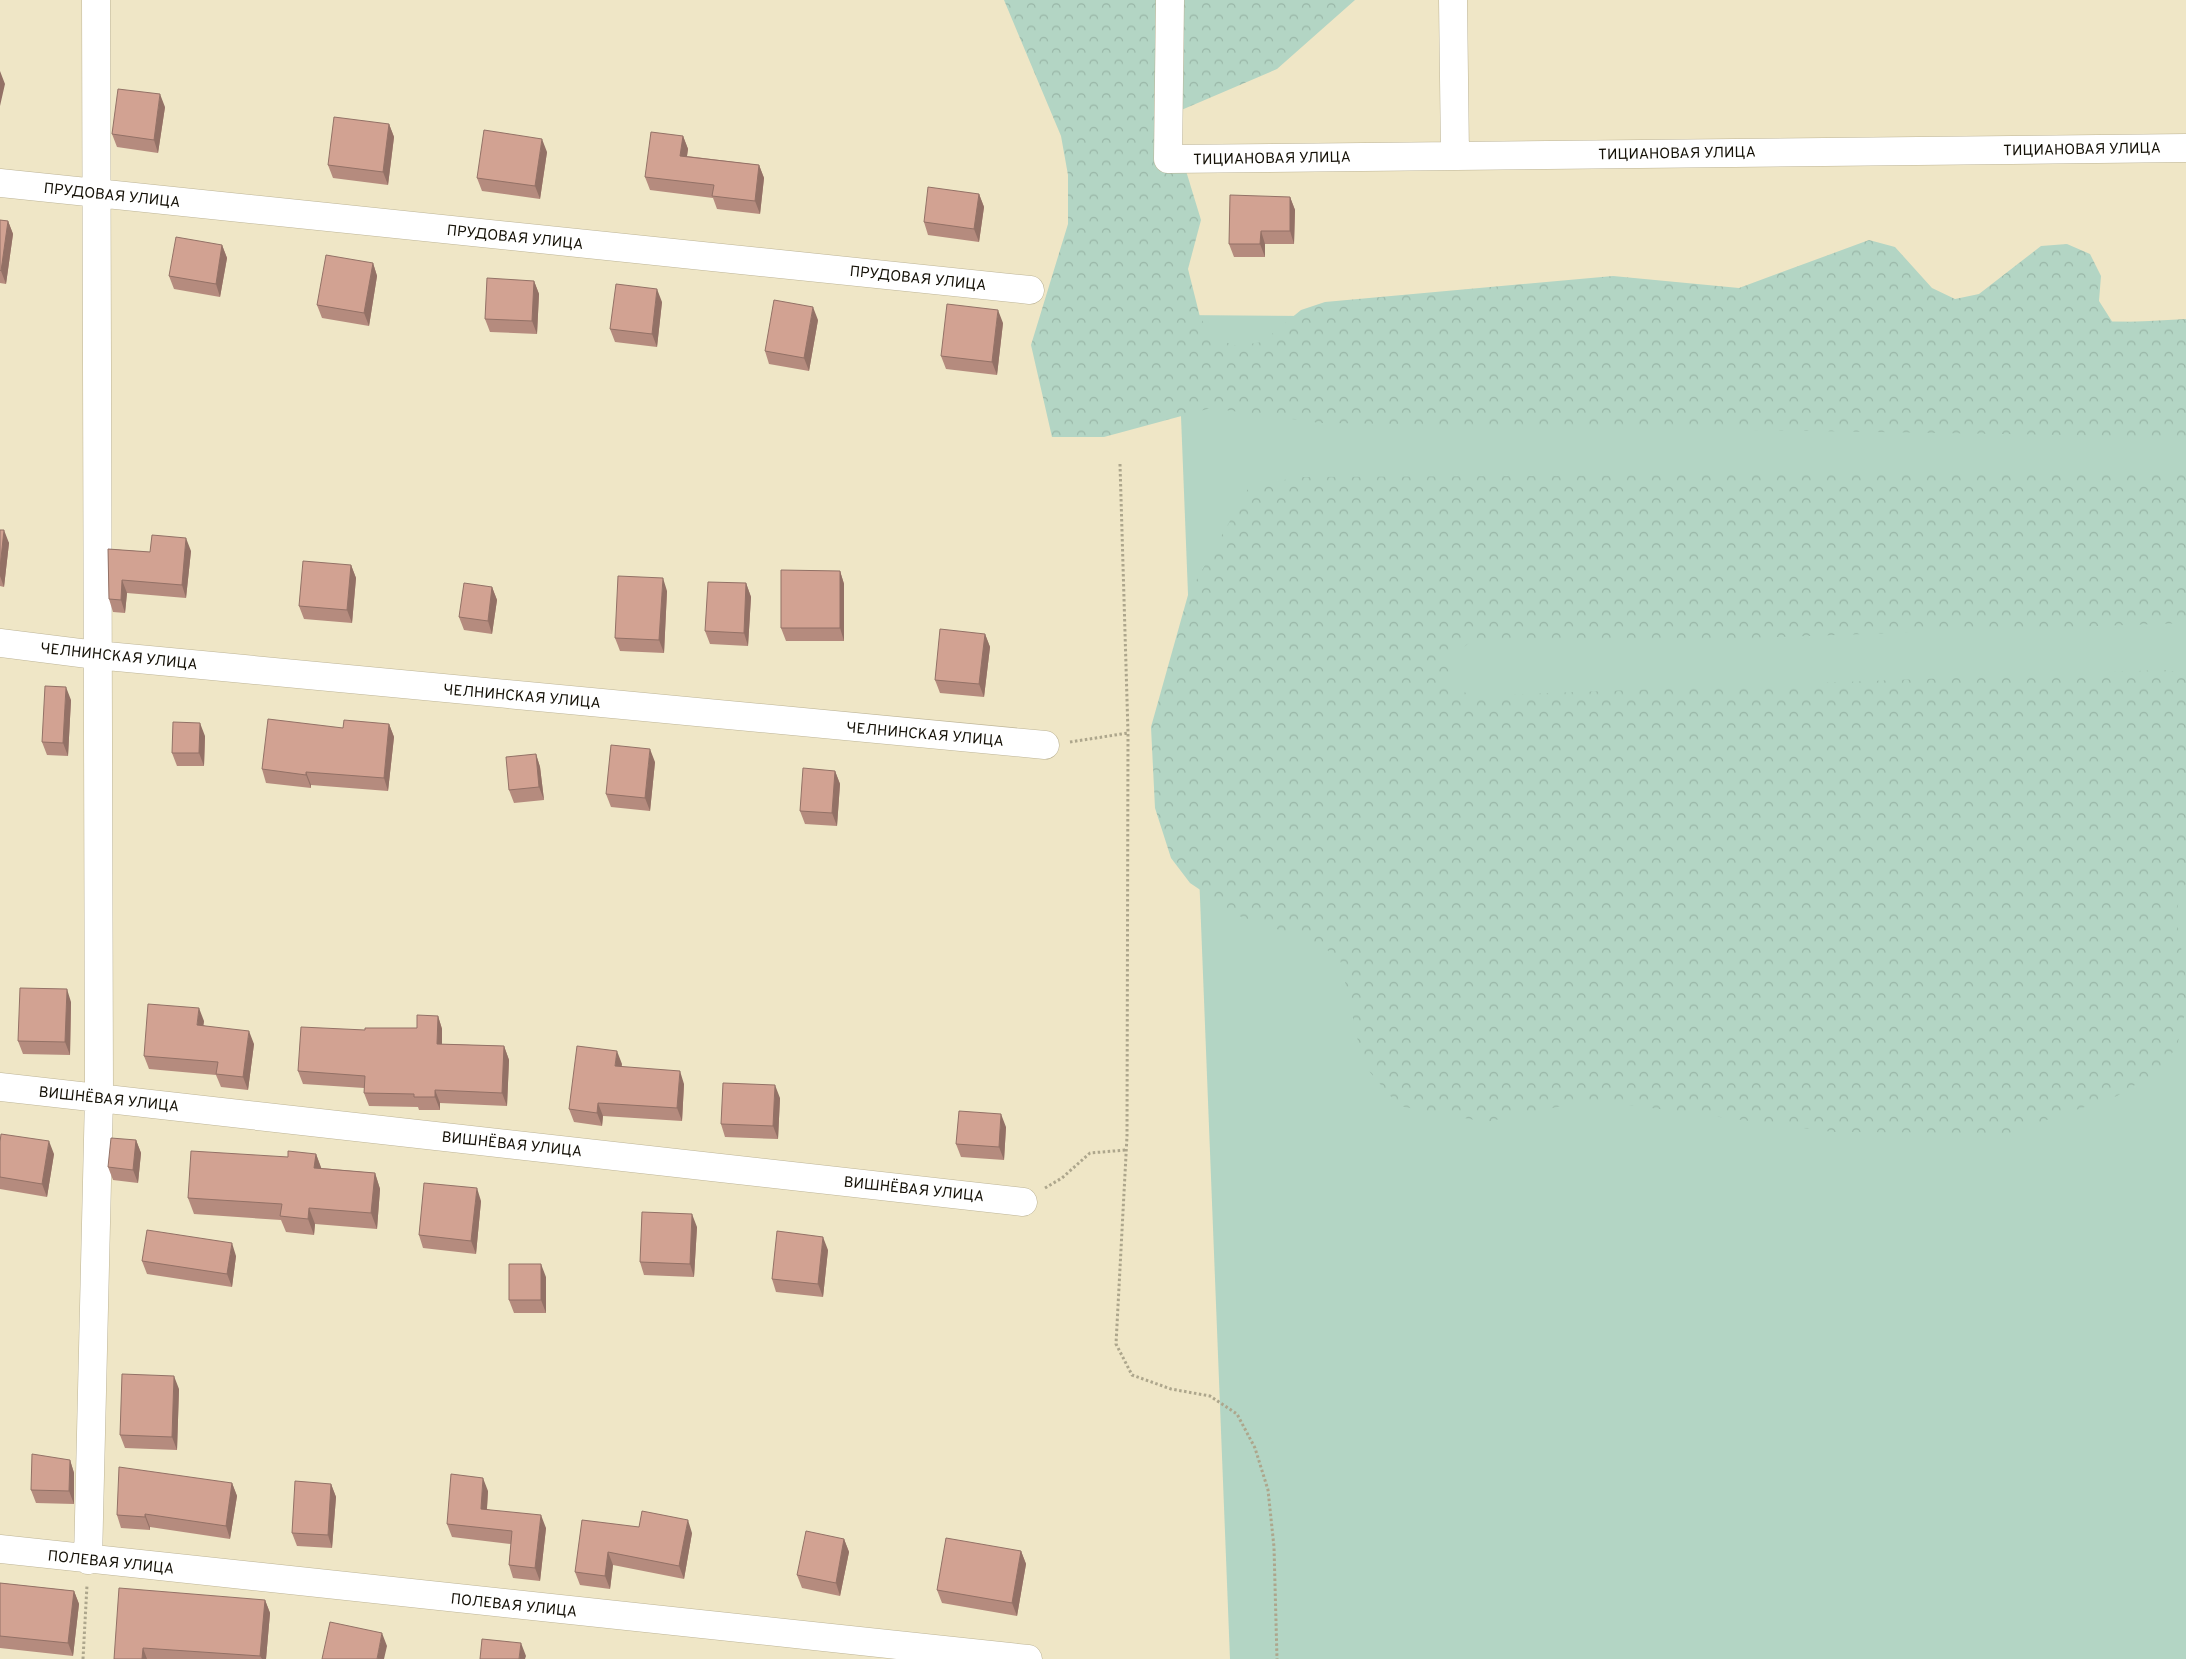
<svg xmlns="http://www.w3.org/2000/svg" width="2186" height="1659" viewBox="0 0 2186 1659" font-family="Overpass,sans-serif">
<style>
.green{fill:#b3d5c4}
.forest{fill:url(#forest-crowns)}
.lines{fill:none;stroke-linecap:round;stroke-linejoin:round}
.minor-casing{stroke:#bdb496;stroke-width:29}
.path{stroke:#ada68c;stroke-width:3;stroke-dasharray:2.5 2.5;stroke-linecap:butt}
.minor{stroke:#fff;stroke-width:28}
.wall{fill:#b58b7e}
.shaded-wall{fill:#937166}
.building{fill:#d2a292;stroke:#937166}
.labels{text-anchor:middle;stroke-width:4.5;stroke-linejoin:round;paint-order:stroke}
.street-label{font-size:15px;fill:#151107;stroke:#fff}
</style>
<defs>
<pattern id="forest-crowns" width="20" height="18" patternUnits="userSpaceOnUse" patternTransform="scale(1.25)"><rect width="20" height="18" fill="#b3d5c4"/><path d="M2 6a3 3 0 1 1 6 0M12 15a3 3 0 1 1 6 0" fill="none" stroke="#99b6a7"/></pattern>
</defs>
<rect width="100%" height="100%" fill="#efe6c6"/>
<path class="green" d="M 1177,315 L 2186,322 L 2186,1659 L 1230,1659 Z"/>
<path class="forest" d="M 1004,0 L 1355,0 L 1277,69 L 1179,111 L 1176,138 L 1201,220 L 1188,269 L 1200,317 L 1213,338 L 1237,346 L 1262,342 L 1301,310 L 1325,302 L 1613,276 L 1739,288 L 1869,240 L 1895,247 L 1932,288 L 1955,299 L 1979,294 L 2041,246 L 2067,244 L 2090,254 L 2101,276 L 2099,301 L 2113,323 L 2186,319 L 2186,437 L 1320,423 L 1211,408 L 1104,437 L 1052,437 L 1031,345 L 1068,224 L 1068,175 L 1061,136 Z
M 2186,473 L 2186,623 L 1689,640 L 1499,638 L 1469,643 L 1449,659 L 1450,685 L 1472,696 L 2163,670 L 2186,673 L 2186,884 L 2181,890 L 2176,915 L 2186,979 L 2186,1009 L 2177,1046 L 2161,1069 L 2117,1096 L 2009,1133 L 1833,1132 L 1591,1100 L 1486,1122 L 1399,1106 L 1363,1064 L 1340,959 L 1317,943 L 1239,916 L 1190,883 L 1171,858 L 1155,808 L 1151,727 L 1188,595 L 1248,489 L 1296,477 Z"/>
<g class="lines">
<defs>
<path id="minor" d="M 1170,0 L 1168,159 L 2186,148
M 1453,0 L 1455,155
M 0,183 L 1030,290
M 0,643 L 96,655 L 1045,745
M 0,1087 L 1023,1202
M 0,1549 L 1028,1659
M 88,1560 L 99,1097 L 96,0"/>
</defs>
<use href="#minor" class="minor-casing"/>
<path class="path" d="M 1120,464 L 1128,733 L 1127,1136 L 1116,1344 L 1132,1375 L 1171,1389 L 1210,1396 L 1237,1414 L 1255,1448 L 1268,1490 L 1274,1547 L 1277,1659
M 1070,742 L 1128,733
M 1045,1188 L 1062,1178 L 1090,1153 L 1126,1150
M 83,1659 L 87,1585"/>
<use href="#minor" class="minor"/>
</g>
<path class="wall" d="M 165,107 L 158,153 L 117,147 L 112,134 Z
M 389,124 L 394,137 L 388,185 L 333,178 L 328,165 Z
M 683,136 L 688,149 L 687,156 L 759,165 L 764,178 L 760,214 L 717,209 L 713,198 L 650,190 L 645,177 Z
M 547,152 L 540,199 L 482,191 L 477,178 Z
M 979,194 L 984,207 L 979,242 L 928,235 L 924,222 Z
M 1290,197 L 1295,210 L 1294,244 L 1265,244 L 1265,257 L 1234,257 L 1229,244 Z
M 0,220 L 8,221 L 13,234 L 6,284 L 0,283 Z
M 222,245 L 227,258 L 220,297 L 174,289 L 169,276 Z
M 373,263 L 377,276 L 369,326 L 322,318 L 317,305 Z
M 534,281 L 539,294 L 537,334 L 490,332 L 485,319 Z
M 662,302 L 657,347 L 615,342 L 610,329 Z
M 818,320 L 809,371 L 769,364 L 765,351 Z
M 1003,323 L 997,375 L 946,369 L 941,356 Z
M 0,530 L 9,543 L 4,587 L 0,586 Z
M 108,549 L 150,552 L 191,551 L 186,598 L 127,593 L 125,613 L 113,612 L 109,599 Z
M 351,565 L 356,578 L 352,623 L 304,619 L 299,606 Z
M 840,571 L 844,584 L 844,641 L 786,641 L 781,628 Z
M 746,583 L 751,597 L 748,646 L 710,644 L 705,631 Z
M 492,587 L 497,600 L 492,634 L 464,630 L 459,617 Z
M 667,591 L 664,653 L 620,651 L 615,638 Z
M 985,634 L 990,647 L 984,697 L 940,693 L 935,680 Z
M 71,700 L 68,756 L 47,755 L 42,742 Z
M 389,724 L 394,737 L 388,791 L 311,785 L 311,788 L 266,783 L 262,769 L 343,728 Z
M 205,736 L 204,766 L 177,766 L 172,753 Z
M 536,754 L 540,767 L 544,800 L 514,803 L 509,790 Z
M 655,762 L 650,811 L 611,807 L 606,794 Z
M 835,771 L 840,784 L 837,826 L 805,824 L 800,811 Z
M 71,1002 L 70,1055 L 23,1054 L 18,1041 Z
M 438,1016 L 442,1029 L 442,1044 L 504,1046 L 509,1060 L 507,1106 L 440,1103 L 440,1110 L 419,1110 L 418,1107 L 369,1106 L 364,1093 L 364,1088 L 303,1084 L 298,1071 L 365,1030 L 417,1028 Z
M 204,1021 L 203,1025 L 254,1044 L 248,1090 L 221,1087 L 216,1075 L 149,1069 L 144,1056 Z
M 622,1064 L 621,1067 L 684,1084 L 682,1121 L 603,1116 L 602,1126 L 574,1122 L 569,1109 Z
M 780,1098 L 778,1139 L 725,1137 L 721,1124 Z
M 1006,1127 L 1004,1160 L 961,1157 L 956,1144 Z
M 136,1140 L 141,1153 L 138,1183 L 113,1180 L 108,1167 Z
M 0,1142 L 54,1154 L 47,1197 L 0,1189 Z
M 316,1154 L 321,1168 L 375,1173 L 380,1189 L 377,1229 L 315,1224 L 314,1235 L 286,1232 L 281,1220 L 194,1214 L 188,1198 L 288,1157 Z
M 481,1201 L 476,1254 L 423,1248 L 419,1235 Z
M 697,1227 L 694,1277 L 644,1275 L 640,1262 Z
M 828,1250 L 823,1297 L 776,1292 L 772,1279 Z
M 236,1256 L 232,1287 L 147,1274 L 142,1261 Z
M 546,1277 L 546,1313 L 514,1313 L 509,1300 Z
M 179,1389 L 177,1450 L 125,1448 L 120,1435 Z
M 70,1460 L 74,1473 L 74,1504 L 36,1503 L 31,1490 Z
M 232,1483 L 237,1496 L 230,1539 L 150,1527 L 150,1530 L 121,1528 L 117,1515 Z
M 331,1484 L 336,1497 L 332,1548 L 297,1546 L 292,1533 Z
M 488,1491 L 487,1509 L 546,1528 L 540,1581 L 513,1578 L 509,1565 L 511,1544 L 452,1537 L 447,1524 Z
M 639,1527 L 692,1533 L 684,1579 L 613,1565 L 610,1589 L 580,1585 L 575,1572 Z
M 844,1539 L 849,1552 L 840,1596 L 802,1588 L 797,1575 Z
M 1021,1551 L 1026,1564 L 1017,1616 L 942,1603 L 937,1590 Z
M 0,1583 L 74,1591 L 79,1604 L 73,1656 L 0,1648 Z
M 265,1600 L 270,1613 L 266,1659 L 114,1659 Z"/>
<path class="shaded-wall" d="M 0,71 L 5,84 L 0,106 Z
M 160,94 L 165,107 L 158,153 L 154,140 Z
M 389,124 L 394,137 L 388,185 L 383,172 Z
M 683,136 L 688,149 L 685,169 L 680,156 Z
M 542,139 L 547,152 L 540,199 L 535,186 Z
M 759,165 L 764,178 L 760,214 L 755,201 Z
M 979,194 L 984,207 L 979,242 L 974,229 Z
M 1290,197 L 1295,210 L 1294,244 L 1290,231 Z
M 8,221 L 13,234 L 6,284 L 1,271 Z
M 1261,231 L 1265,244 L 1265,257 L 1260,244 Z
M 222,245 L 227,258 L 220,297 L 216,284 Z
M 373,263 L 377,276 L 369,326 L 364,313 Z
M 534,281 L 539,294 L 537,334 L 532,321 Z
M 657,289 L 662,302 L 657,347 L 652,334 Z
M 813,307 L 818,320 L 809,371 L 804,358 Z
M 998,310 L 1003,323 L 997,375 L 992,362 Z
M 4,530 L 9,543 L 4,587 L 0,576 L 0,568 Z
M 186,538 L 191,551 L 186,598 L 182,585 Z
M 351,565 L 356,578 L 352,623 L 347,610 Z
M 840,571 L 844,584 L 844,641 L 840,628 Z
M 663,578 L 667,591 L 664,653 L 659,640 Z
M 122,580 L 127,593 L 125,613 L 121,600 Z
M 746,583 L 751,597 L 748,646 L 744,633 Z
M 492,587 L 497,600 L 492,634 L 488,621 Z
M 985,634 L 990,647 L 984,697 L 979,684 Z
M 66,687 L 71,700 L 68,756 L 63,743 Z
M 200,723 L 205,736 L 204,766 L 199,753 Z
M 389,724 L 394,737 L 388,791 L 384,778 Z
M 650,749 L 655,762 L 650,811 L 645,798 Z
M 536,754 L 540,767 L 544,800 L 539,787 Z
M 835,771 L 840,784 L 837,826 L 832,813 Z
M 306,772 L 311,785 L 311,788 L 306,775 Z
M 67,989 L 71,1002 L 70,1055 L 65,1042 Z
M 199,1008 L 204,1021 L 202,1038 L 197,1025 Z
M 438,1016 L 442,1029 L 442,1057 L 437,1044 Z
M 249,1031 L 254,1044 L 248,1090 L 243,1077 Z
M 504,1046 L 509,1060 L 507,1106 L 502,1093 Z
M 617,1051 L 622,1064 L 620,1079 L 615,1066 Z
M 680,1071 L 684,1084 L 682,1121 L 677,1108 Z
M 775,1085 L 780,1098 L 778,1139 L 773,1126 Z
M 435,1090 L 440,1103 L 440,1110 L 435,1097 Z
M 598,1103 L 603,1116 L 602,1126 L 597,1113 Z
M 1001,1114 L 1006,1127 L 1004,1160 L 999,1147 Z
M 136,1140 L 141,1153 L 138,1183 L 133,1170 Z
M 49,1141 L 54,1154 L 47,1197 L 42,1184 Z
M 316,1154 L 322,1170 L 314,1168 Z
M 375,1173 L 380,1189 L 377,1229 L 371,1213 Z
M 477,1188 L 481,1201 L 476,1254 L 471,1241 Z
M 309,1208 L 315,1224 L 314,1235 L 308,1219 Z
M 692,1214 L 697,1227 L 694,1277 L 690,1264 Z
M 823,1237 L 828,1250 L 823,1297 L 818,1284 Z
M 232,1243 L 236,1256 L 232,1287 L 227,1274 Z
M 541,1264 L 546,1277 L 546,1313 L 541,1300 Z
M 174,1376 L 179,1389 L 177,1450 L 172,1437 Z
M 70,1460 L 74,1473 L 74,1504 L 69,1491 Z
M 483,1478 L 488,1491 L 486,1522 L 481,1509 Z
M 232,1483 L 237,1496 L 230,1539 L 226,1526 Z
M 331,1484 L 336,1497 L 332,1548 L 328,1535 Z
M 145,1514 L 150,1527 L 150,1530 L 145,1517 Z
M 541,1515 L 546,1528 L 540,1581 L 535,1568 Z
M 688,1520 L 692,1533 L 684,1579 L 679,1566 Z
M 844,1539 L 849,1552 L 840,1596 L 836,1583 Z
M 1021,1551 L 1026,1564 L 1017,1616 L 1012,1603 Z
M 608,1552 L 613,1565 L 610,1589 L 605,1576 Z
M 74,1591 L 79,1604 L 73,1656 L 68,1643 Z
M 265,1600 L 270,1613 L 266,1659 L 262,1659 L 260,1656 Z
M 382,1633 L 387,1646 L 384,1659 L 377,1659 Z
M 521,1643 L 526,1656 L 525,1659 L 519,1659 Z
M 143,1648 L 147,1659 L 142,1659 Z"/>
<path class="building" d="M 118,89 L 160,94 L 154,140 L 112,134 Z
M 334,117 L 389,124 L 383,172 L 328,165 Z
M 484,130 L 542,139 L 535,186 L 477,178 Z
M 651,132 L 683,136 L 680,156 L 759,165 L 755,201 L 712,196 L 714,185 L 645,177 Z
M 928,187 L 979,194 L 974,229 L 924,222 Z
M 1230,195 L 1290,197 L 1290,231 L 1261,231 L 1260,244 L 1229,244 Z
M 0,220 L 8,221 L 1,271 L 0,270 Z
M 176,237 L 222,245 L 216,284 L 169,276 Z
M 326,255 L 373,263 L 364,313 L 317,305 Z
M 487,278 L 534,281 L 532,321 L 485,319 Z
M 616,284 L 657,289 L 652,334 L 610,329 Z
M 774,300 L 813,307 L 804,358 L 765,351 Z
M 947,304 L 998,310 L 992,362 L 941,356 Z
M 0,530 L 4,530 L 0,568 Z
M 152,535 L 186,538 L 182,585 L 122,580 L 121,600 L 109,599 L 108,549 L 150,552 Z
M 303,561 L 351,565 L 347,610 L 299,606 Z
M 781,570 L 840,571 L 840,628 L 781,628 Z
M 618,576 L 663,578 L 659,640 L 615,638 Z
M 708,582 L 746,583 L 744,633 L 705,631 Z
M 464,583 L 492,587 L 488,621 L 459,617 Z
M 940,629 L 985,634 L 979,684 L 935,680 Z
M 45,686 L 66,687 L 63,743 L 42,742 Z
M 268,719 L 343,728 L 344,720 L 389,724 L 384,778 L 306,772 L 306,775 L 262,769 Z
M 173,722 L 200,723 L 199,753 L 172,753 Z
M 611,745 L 650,749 L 645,798 L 606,794 Z
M 536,754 L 539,787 L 509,790 L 506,757 Z
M 803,768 L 835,771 L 832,813 L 800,811 Z
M 20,988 L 67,989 L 65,1042 L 18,1041 Z
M 148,1004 L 199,1008 L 197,1025 L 249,1031 L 243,1077 L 216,1074 L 218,1062 L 144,1056 Z
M 417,1015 L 438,1016 L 437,1044 L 504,1046 L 502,1093 L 435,1090 L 435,1097 L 414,1097 L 414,1094 L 364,1093 L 365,1076 L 298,1071 L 301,1027 L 365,1030 L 365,1028 L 417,1028 Z
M 577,1046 L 617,1051 L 615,1066 L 680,1071 L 677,1108 L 598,1103 L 597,1113 L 569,1109 Z
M 723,1083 L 775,1085 L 773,1126 L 721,1124 Z
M 959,1111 L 1001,1114 L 999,1147 L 956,1144 Z
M 1,1134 L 49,1141 L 42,1184 L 0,1177 L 0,1142 Z
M 111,1138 L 136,1140 L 133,1170 L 108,1167 Z
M 191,1151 L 288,1157 L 288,1151 L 316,1154 L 314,1168 L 375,1173 L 371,1213 L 309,1208 L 308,1219 L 280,1216 L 282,1204 L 188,1198 Z
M 424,1183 L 477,1188 L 471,1241 L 419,1235 Z
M 642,1212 L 692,1214 L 690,1264 L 640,1262 Z
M 147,1230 L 232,1243 L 227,1274 L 142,1261 Z
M 777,1231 L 823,1237 L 818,1284 L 772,1279 Z
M 509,1264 L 541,1264 L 541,1300 L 509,1300 Z
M 122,1374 L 174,1376 L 172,1437 L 120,1435 Z
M 32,1454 L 70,1460 L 69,1491 L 31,1490 Z
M 119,1467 L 232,1483 L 226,1526 L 145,1514 L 145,1517 L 117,1515 Z
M 451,1474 L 483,1478 L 481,1509 L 541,1515 L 535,1568 L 509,1565 L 512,1531 L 447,1524 Z
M 295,1481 L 331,1484 L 328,1535 L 292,1533 Z
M 642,1511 L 688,1520 L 679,1566 L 608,1552 L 605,1576 L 575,1572 L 582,1520 L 639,1527 Z
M 806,1531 L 844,1539 L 836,1583 L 797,1575 Z
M 946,1538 L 1021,1551 L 1012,1603 L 937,1590 Z
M 0,1583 L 74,1591 L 68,1643 L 0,1636 Z
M 119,1588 L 265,1600 L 260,1656 L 143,1648 L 142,1659 L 114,1659 Z
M 330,1622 L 382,1633 L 377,1659 L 322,1659 Z
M 482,1639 L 521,1643 L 519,1659 L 480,1659 Z"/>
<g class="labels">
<g class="street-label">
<text transform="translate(2082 149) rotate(-1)" y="5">ТИЦИАНОВАЯ УЛИЦА</text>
<text transform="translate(1677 153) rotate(-1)" y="5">ТИЦИАНОВАЯ УЛИЦА</text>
<text transform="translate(1272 158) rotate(-1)" y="5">ТИЦИАНОВАЯ УЛИЦА</text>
<text transform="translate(112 195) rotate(6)" y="5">ПРУДОВАЯ УЛИЦА</text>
<text transform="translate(515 237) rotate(6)" y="5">ПРУДОВАЯ УЛИЦА</text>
<text transform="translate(918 278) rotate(6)" y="5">ПРУДОВАЯ УЛИЦА</text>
<text transform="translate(119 656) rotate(6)" y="5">ЧЕЛНИНСКАЯ УЛИЦА</text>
<text transform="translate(522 696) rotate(5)" y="5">ЧЕЛНИНСКАЯ УЛИЦА</text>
<text transform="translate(925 734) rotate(5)" y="5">ЧЕЛНИНСКАЯ УЛИЦА</text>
<text transform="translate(109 1099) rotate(6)" y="5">ВИШНЁВАЯ УЛИЦА</text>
<text transform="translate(512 1144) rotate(6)" y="5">ВИШНЁВАЯ УЛИЦА</text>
<text transform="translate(914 1189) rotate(6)" y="5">ВИШНЁВАЯ УЛИЦА</text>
<text transform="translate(111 1562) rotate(6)" y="5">ПОЛЕВАЯ УЛИЦА</text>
<text transform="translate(514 1605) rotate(6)" y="5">ПОЛЕВАЯ УЛИЦА</text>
</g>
</g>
</svg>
